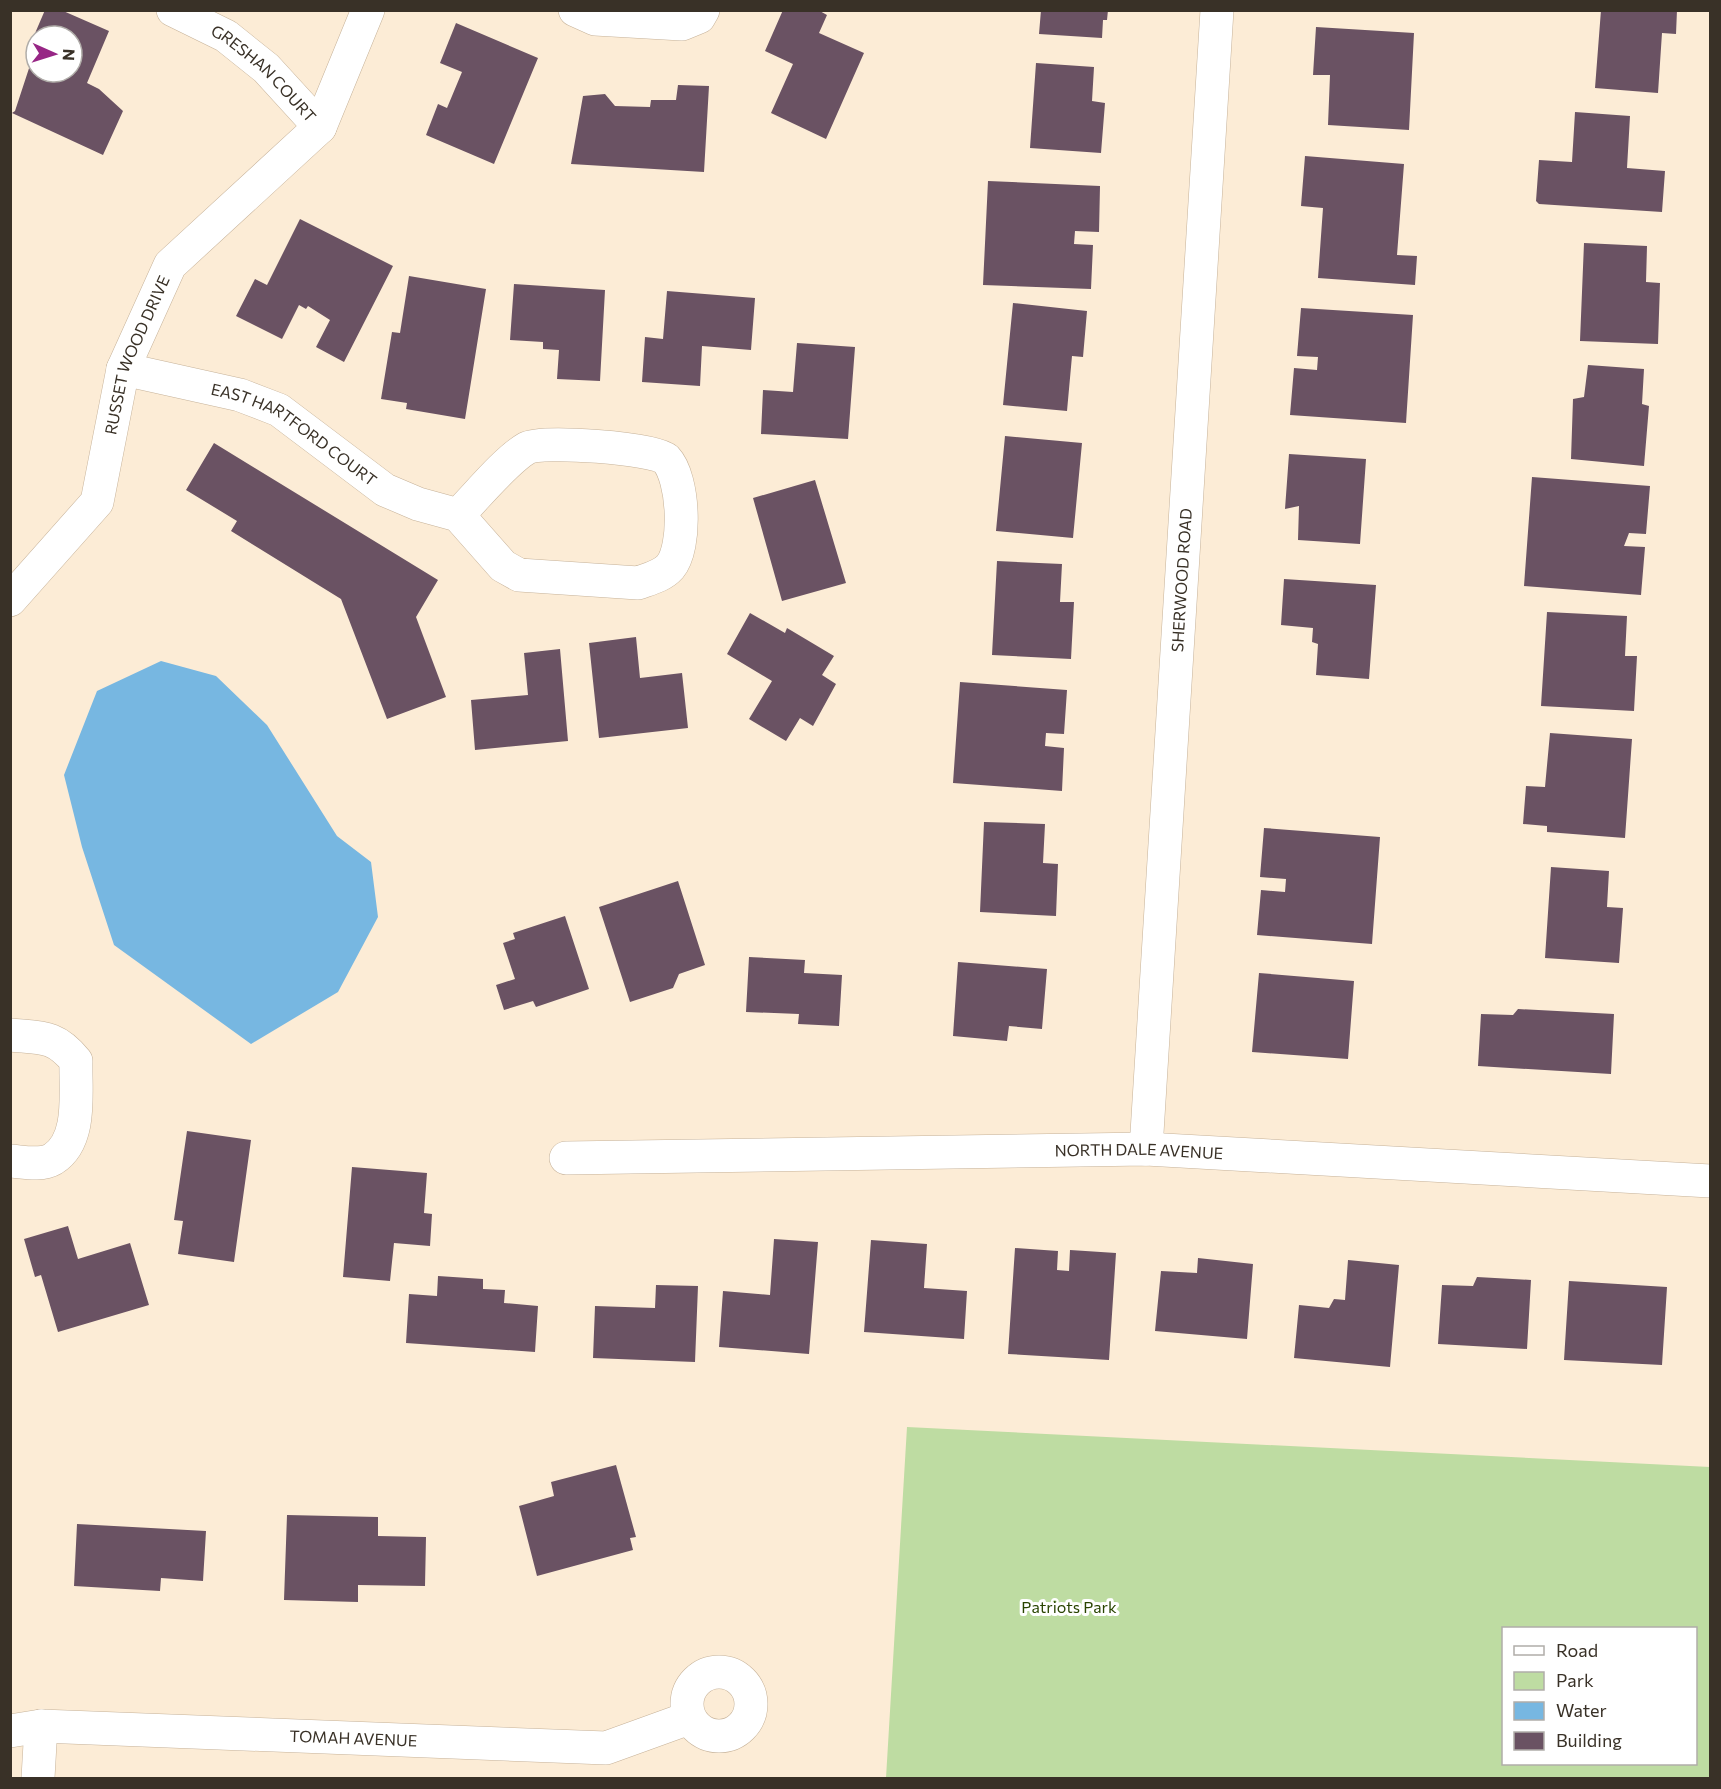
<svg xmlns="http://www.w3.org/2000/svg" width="1721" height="1789" viewBox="0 0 1721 1789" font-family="Commissioner,sans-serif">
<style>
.park{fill:#bedca2;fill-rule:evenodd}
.water{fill:#77b7e1}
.building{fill:#6a5263;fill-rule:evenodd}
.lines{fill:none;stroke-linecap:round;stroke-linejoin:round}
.minor-casing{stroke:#c6b299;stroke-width:34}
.minor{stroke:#fff;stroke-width:33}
.labels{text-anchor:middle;stroke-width:6;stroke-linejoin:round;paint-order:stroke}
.street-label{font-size:16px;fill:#393127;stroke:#fff}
.park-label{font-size:16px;fill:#294400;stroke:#fff}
</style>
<rect width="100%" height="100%" fill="#fcecd6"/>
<path class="park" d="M 907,1427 L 1710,1467 L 1710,1778 L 886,1778 ZM 1504,1628 L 1696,1628 L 1696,1764 L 1504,1764 Z"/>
<path class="water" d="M 161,661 L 216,676 L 267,725 L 337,836 L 371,862 L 378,917 L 338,992 L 251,1044 L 114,945 L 82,847 L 64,775 L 97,691 Z"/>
<path class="building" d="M 45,10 L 61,10 L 109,31 L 87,83 L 99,89 L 123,111 L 103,155 L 12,113 L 15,111 L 35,50 L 30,45 ZM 36,36 L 72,36 L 72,72 L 36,72 Z
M 783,10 L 818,10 L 827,15 L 819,33 L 864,53 L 826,139 L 771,113 L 793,64 L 765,51 Z
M 1041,10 L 1108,10 L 1107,20 L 1103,20 L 1102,38 L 1039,34 Z
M 1601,10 L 1677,10 L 1676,34 L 1662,33 L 1658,93 L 1595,88 Z
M 456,23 L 538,58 L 494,164 L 426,135 L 438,104 L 447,108 L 462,72 L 440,63 Z
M 1316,27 L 1414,33 L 1409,130 L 1328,125 L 1330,75 L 1313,75 Z
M 1036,63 L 1094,67 L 1092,101 L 1105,103 L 1101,153 L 1030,148 Z
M 678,85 L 709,86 L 704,172 L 571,164 L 583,96 L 605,94 L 615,106 L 650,107 L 651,100 L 676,100 Z
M 1575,112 L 1630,116 L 1627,168 L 1665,171 L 1662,212 L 1539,204 L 1536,201 L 1539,160 L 1572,162 Z
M 1305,156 L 1404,164 L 1397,255 L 1417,256 L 1415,285 L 1318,278 L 1323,208 L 1301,206 Z
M 988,181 L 1100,186 L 1099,232 L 1075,231 L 1074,244 L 1093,245 L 1091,289 L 983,285 Z
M 300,219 L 393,266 L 344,362 L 316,347 L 330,320 L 308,306 L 306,309 L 299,305 L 282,339 L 236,316 L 255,279 L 267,285 Z
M 1584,243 L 1647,246 L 1646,282 L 1660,283 L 1658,344 L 1580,341 Z
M 409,276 L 486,289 L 465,419 L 406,409 L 407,403 L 381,399 L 392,332 L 400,333 Z
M 514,284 L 605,290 L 600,381 L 557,379 L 559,350 L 543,349 L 543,342 L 510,340 Z
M 667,291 L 755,298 L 751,350 L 702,346 L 700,386 L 642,382 L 645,337 L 663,339 Z
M 1013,303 L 1087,311 L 1083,357 L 1072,356 L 1067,411 L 1003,405 Z
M 1301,308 L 1413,315 L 1406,423 L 1290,415 L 1294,368 L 1317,370 L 1318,357 L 1297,356 Z
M 797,343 L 855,347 L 848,439 L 761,434 L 763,390 L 793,392 Z
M 1588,365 L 1644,369 L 1642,404 L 1649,406 L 1644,466 L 1571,459 L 1573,399 L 1584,397 Z
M 1005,436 L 1082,443 L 1073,538 L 996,531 Z
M 214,443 L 438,580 L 416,617 L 446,697 L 387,719 L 341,599 L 231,531 L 237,521 L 186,490 Z
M 1289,454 L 1366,459 L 1360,544 L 1298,540 L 1299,506 L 1285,509 Z
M 1532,477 L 1650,486 L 1646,534 L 1629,533 L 1624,546 L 1645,547 L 1641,595 L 1524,586 Z
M 815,480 L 846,583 L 782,601 L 753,498 Z
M 997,561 L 1062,564 L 1060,602 L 1074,602 L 1071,659 L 992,655 Z
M 1284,579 L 1376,585 L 1369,679 L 1316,675 L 1318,644 L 1312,642 L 1313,628 L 1281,625 Z
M 1547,612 L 1627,616 L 1625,656 L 1637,656 L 1634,711 L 1541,706 Z
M 750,613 L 785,633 L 787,628 L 834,656 L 822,675 L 836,684 L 813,726 L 800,718 L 786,741 L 749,719 L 772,681 L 727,654 Z
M 636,637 L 640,678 L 682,673 L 688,728 L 599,738 L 589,643 Z
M 560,649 L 568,741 L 475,750 L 471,700 L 528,695 L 524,653 Z
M 960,682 L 1067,690 L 1064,734 L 1046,733 L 1045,746 L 1064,748 L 1062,791 L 953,783 Z
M 1550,733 L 1632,739 L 1625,838 L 1547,832 L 1547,826 L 1523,824 L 1526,786 L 1545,787 Z
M 984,822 L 1045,824 L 1043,863 L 1058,864 L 1056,916 L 980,912 Z
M 1264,828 L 1380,837 L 1372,944 L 1257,935 L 1261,890 L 1285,892 L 1286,879 L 1260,877 Z
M 1551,867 L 1609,871 L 1607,907 L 1623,908 L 1619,963 L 1545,958 Z
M 678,881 L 705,965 L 679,974 L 673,988 L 630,1002 L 599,907 Z
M 565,916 L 589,989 L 536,1007 L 533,1001 L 504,1010 L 496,985 L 515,979 L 503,943 L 515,939 L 513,933 Z
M 749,957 L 805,960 L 804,973 L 842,975 L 839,1026 L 798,1024 L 799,1014 L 746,1012 Z
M 958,962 L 1047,969 L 1042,1029 L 1009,1026 L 1007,1041 L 953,1036 Z
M 1259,973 L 1354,981 L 1348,1059 L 1252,1052 Z
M 1518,1009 L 1614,1014 L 1611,1074 L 1478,1066 L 1481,1014 L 1513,1015 Z
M 187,1131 L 251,1140 L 234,1262 L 178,1254 L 183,1221 L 174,1220 Z
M 352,1167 L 427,1173 L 424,1213 L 432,1214 L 430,1246 L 394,1243 L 390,1281 L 343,1277 Z
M 68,1226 L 78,1259 L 130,1243 L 149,1305 L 58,1332 L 41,1275 L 35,1277 L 24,1239 Z
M 774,1239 L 818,1242 L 809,1354 L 719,1347 L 723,1291 L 770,1295 Z
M 871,1240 L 927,1244 L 924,1288 L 967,1291 L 964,1339 L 864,1332 Z
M 1015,1248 L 1058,1251 L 1057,1270 L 1069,1271 L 1070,1250 L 1116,1253 L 1109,1360 L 1008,1354 Z
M 1198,1258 L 1253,1264 L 1247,1339 L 1155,1331 L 1161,1271 L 1197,1273 Z
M 1348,1260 L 1399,1265 L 1390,1367 L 1294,1358 L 1299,1305 L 1329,1308 L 1334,1299 L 1345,1300 Z
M 438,1276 L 483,1279 L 483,1289 L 505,1290 L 504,1303 L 538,1306 L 535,1352 L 406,1343 L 409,1294 L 437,1296 Z
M 1477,1277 L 1531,1280 L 1527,1349 L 1438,1344 L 1442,1285 L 1473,1286 Z
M 1569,1281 L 1667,1287 L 1662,1365 L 1564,1360 Z
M 656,1285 L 698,1286 L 695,1362 L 593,1358 L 595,1306 L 655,1308 Z
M 616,1465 L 636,1537 L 630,1538 L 633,1550 L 537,1576 L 519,1506 L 554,1496 L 551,1482 Z
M 287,1515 L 378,1517 L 378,1536 L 426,1537 L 425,1586 L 358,1585 L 358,1602 L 284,1600 Z
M 77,1524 L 206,1531 L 203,1581 L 161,1578 L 160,1591 L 74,1586 Z"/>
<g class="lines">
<defs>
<g id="minor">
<path id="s1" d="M 173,10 L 226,36 L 266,68 L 320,127"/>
<path d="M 575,10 L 595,19 L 682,24 L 699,17 L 703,10"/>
<path id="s2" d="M 123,369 L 240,395 L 279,410 L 385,490 L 418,504 L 458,515 L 503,566 L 519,575 L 638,583 C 649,579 662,576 670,567 C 687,547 684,478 666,459 C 654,448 541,440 527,448 C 506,460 476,497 458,515"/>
<path id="s3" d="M 10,600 L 97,502 L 123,369 L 170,265 L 320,127 L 368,10"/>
<path d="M 10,1035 C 42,1038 55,1035 76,1061 C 75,1091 83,1140 53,1159 C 41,1166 24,1162 10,1161"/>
<path id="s4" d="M 1146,1149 L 1217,10"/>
<path id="s5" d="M 566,1158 L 1146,1149 L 1710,1181"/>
<circle cx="719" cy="1704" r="32"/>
<path id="s6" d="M 10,1731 L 41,1726 L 606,1748 L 689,1718"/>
<path d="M 38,1778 L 41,1726"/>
</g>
</defs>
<use href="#minor" class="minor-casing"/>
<use href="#minor" class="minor"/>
</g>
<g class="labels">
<g class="street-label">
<text dy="6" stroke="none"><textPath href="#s1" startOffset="112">GRESHAN COURT</textPath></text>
<text dy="6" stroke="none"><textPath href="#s3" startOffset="284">RUSSET WOOD DRIVE</textPath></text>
<text dy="6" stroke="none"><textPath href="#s2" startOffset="186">EAST HARTFORD COURT</textPath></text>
<text dy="6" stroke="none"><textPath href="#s4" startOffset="570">SHERWOOD ROAD</textPath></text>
<text dy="6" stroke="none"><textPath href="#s5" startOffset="573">NORTH DALE AVENUE</textPath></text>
<text dy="6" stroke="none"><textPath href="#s6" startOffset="344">TOMAH AVENUE</textPath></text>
</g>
<g class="park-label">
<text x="1069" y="1613">Patriots Park</text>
</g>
</g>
<rect width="1721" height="1789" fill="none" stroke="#393127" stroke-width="24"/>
<rect x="1502" y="1627" width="195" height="138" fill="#ffffff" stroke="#b0ada9" stroke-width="1.5"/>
<rect x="1514" y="1646" width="30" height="9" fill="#ffffff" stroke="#b0ada9" stroke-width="1.5"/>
<text x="1556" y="1657" font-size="18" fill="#393127">Road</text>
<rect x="1514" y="1672" width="30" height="18" fill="#bedca2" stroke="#b0ada9" stroke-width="1.5"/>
<text x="1556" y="1687" font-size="18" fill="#393127">Park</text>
<rect x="1514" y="1702" width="30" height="18" fill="#77b7e1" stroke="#b0ada9" stroke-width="1.5"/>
<text x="1556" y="1717" font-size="18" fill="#393127">Water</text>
<rect x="1514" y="1732" width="30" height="18" fill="#6a5263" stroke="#b0ada9" stroke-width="1.5"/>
<text x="1556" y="1747" font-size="18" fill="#393127">Building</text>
<g transform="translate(54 54) rotate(93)"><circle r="28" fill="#ffffff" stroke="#b0ada9" stroke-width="1.5"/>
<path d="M0-4.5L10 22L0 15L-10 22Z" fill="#972685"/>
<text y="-9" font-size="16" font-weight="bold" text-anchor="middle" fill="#393127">N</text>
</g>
</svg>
